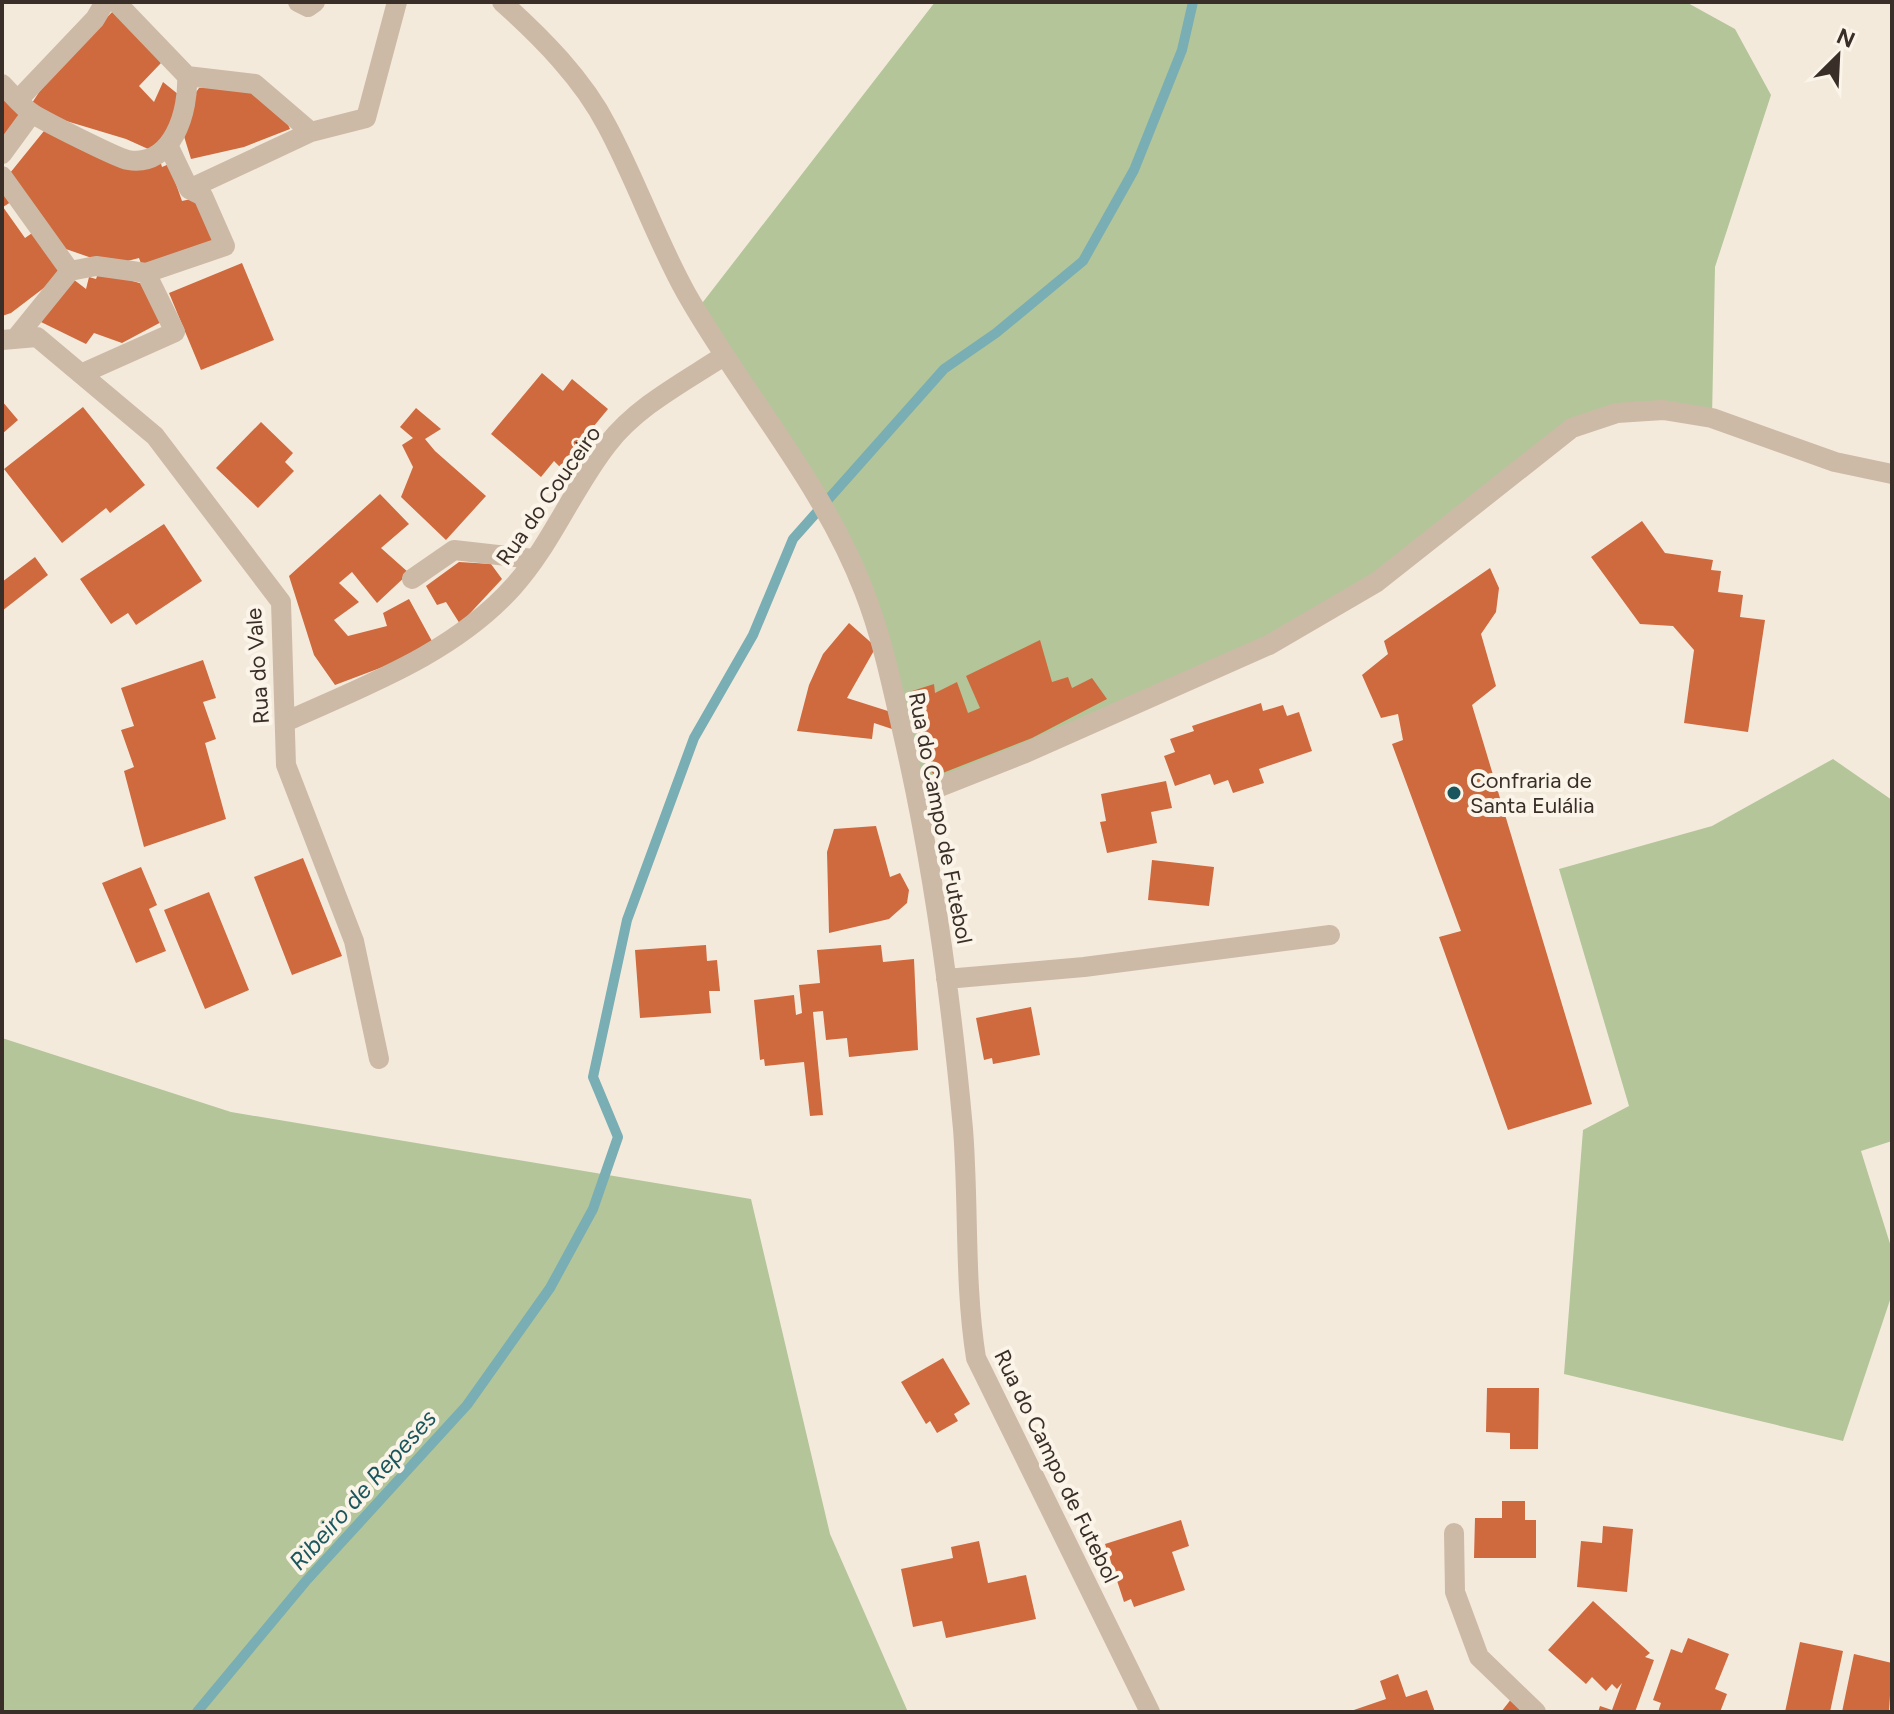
<svg xmlns="http://www.w3.org/2000/svg" width="1894" height="1714" viewBox="0 0 1894 1714" font-family="Figtree,sans-serif">
<style>
.green{fill:#b4c59a}
.lines{fill:none;stroke-linecap:round;stroke-linejoin:round}
.stream{stroke:#78aeb4;stroke-width:10}
.building{fill:#cf693e}
.minor{stroke:#cdbaa6;stroke-width:20}
.poi-dot{fill:#1a565e;stroke:#fbf4e9;stroke-width:3}
.labels{text-anchor:middle;stroke-width:8;stroke-linejoin:round;paint-order:stroke}
.street-label{font-size:22px;fill:#392e28;stroke:#fbf4e9}
.poi-label{font-size:22px;fill:#392e28;stroke:#fbf4e9;text-anchor:start}
.water-label{font-size:24px;font-style:italic;fill:#1a565e;stroke:#fbf4e9}
</style>
<rect width="100%" height="100%" fill="#f4eadc"/>
<path class="green" d="M 935,2 L 1686,2 L 1735,29 L 1771,95 L 1715,267 L 1712,418 L 1663,410 L 1572,428 L 1327,610 L 917,796 L 865,593 L 696,311 Z
M 1833,759 L 1892,800 L 1892,1141 L 1861,1151 L 1892,1250 L 1892,1294 L 1843,1441 L 1564,1374 L 1583,1130 L 1629,1106 L 1559,869 L 1712,826 Z
M 2,1038 L 231,1112 L 751,1199 L 830,1534 L 908,1712 L 2,1712 Z"/>
<g class="lines">
<path class="stream" d="M 197,1712 L 306,1581 L 467,1405 L 550,1288 L 593,1209 L 618,1137 L 593,1077 L 627,920 L 694,738 L 753,635 L 793,539 L 944,369 L 996,333 L 1083,261 L 1134,170 L 1182,50 L 1193,2"/>
</g>
<path class="building" d="M 115,9 L 161,63 L 139,86 L 154,102 L 163,82 L 184,99 L 157,153 L 126,139 L 63,120 L 32,103 L 47,80 Z
M 216,86 L 254,90 L 284,116 L 290,129 L 244,147 L 191,159 L 183,133 L 192,98 L 199,88 Z
M 2,92 L 27,112 L 2,148 Z
M 48,126 L 75,140 L 159,157 L 162,167 L 169,164 L 182,201 L 200,197 L 219,244 L 143,269 L 139,258 L 112,265 L 63,248 L 10,173 Z
M 2,186 L 14,200 L 3,207 L 25,238 L 35,231 L 66,271 L 11,313 L 2,316 Z
M 242,263 L 274,340 L 201,370 L 169,293 Z
M 99,271 L 146,285 L 165,320 L 122,343 L 94,333 L 86,344 L 41,322 L 73,279 L 86,289 L 89,277 L 96,279 Z
M 542,373 L 563,391 L 572,379 L 608,409 L 560,467 L 554,461 L 541,477 L 491,434 Z
M 2,401 L 18,420 L 2,434 Z
M 83,407 L 145,485 L 110,513 L 106,508 L 62,543 L 4,469 Z
M 416,408 L 441,429 L 425,439 L 435,451 L 486,496 L 446,540 L 401,497 L 413,467 L 402,445 L 413,438 L 400,427 Z
M 261,422 L 293,453 L 285,462 L 294,471 L 258,508 L 216,468 Z
M 380,494 L 409,524 L 381,548 L 409,573 L 377,603 L 352,572 L 339,583 L 359,602 L 334,620 L 348,636 L 387,626 L 383,613 L 409,599 L 433,643 L 404,659 L 335,685 L 314,655 L 289,576 Z
M 1642,521 L 1665,553 L 1713,560 L 1711,570 L 1721,571 L 1718,592 L 1743,595 L 1740,617 L 1765,620 L 1748,732 L 1684,723 L 1694,650 L 1673,626 L 1640,624 L 1591,557 Z
M 164,524 L 202,581 L 136,625 L 128,613 L 111,624 L 80,579 Z
M 35,557 L 48,575 L 2,611 L 2,582 Z
M 459,562 L 491,564 L 502,579 L 460,624 L 446,602 L 437,605 L 426,586 Z
M 1490,568 L 1499,588 L 1496,612 L 1481,634 L 1496,686 L 1472,705 L 1592,1104 L 1508,1130 L 1439,937 L 1461,931 L 1392,744 L 1403,740 L 1398,714 L 1381,718 L 1362,675 L 1388,654 L 1384,641 Z
M 849,623 L 876,647 L 847,698 L 891,712 L 892,729 L 874,723 L 872,739 L 797,731 L 809,685 L 823,654 Z
M 1040,640 L 1052,682 L 1068,677 L 1072,688 L 1092,678 L 1107,699 L 1032,738 L 935,776 L 929,769 L 906,693 L 934,684 L 935,693 L 957,682 L 968,713 L 980,708 L 966,676 Z
M 203,660 L 216,698 L 203,702 L 216,739 L 205,743 L 226,819 L 144,847 L 124,771 L 134,767 L 121,730 L 134,726 L 121,688 Z
M 1261,703 L 1263,711 L 1283,705 L 1287,716 L 1299,712 L 1312,751 L 1259,769 L 1264,783 L 1233,793 L 1228,780 L 1214,785 L 1210,774 L 1175,786 L 1164,756 L 1175,752 L 1170,739 L 1194,731 L 1192,726 Z
M 1166,781 L 1172,808 L 1151,812 L 1157,843 L 1107,853 L 1100,822 L 1106,821 L 1101,794 Z
M 876,826 L 890,877 L 900,873 L 909,890 L 907,903 L 889,919 L 829,933 L 827,852 L 834,829 Z
M 303,858 L 342,956 L 292,975 L 254,877 Z
M 1152,860 L 1214,867 L 1209,906 L 1148,900 Z
M 141,867 L 157,905 L 149,909 L 166,951 L 136,963 L 102,883 Z
M 209,892 L 249,990 L 205,1009 L 164,910 Z
M 706,945 L 707,961 L 717,960 L 720,991 L 709,991 L 711,1013 L 640,1018 L 635,950 Z
M 881,945 L 883,962 L 914,959 L 918,1050 L 849,1057 L 847,1038 L 826,1040 L 823,1011 L 813,1012 L 823,1115 L 810,1116 L 804,1062 L 765,1066 L 764,1059 L 760,1060 L 754,1000 L 794,995 L 796,1015 L 802,1013 L 799,985 L 820,983 L 817,950 Z
M 1031,1007 L 1040,1055 L 993,1064 L 992,1058 L 984,1060 L 976,1018 Z
M 943,1358 L 970,1404 L 954,1414 L 958,1421 L 937,1433 L 930,1421 L 926,1424 L 901,1382 Z
M 1487,1388 L 1539,1388 L 1538,1449 L 1510,1449 L 1510,1433 L 1486,1432 Z
M 1502,1501 L 1525,1501 L 1525,1520 L 1536,1520 L 1536,1558 L 1474,1558 L 1475,1518 L 1502,1518 Z
M 1181,1520 L 1189,1546 L 1172,1552 L 1185,1590 L 1134,1607 L 1131,1599 L 1124,1602 L 1105,1544 Z
M 1603,1526 L 1633,1529 L 1627,1592 L 1577,1587 L 1581,1541 L 1602,1543 Z
M 979,1541 L 988,1583 L 1026,1575 L 1036,1619 L 946,1638 L 942,1621 L 913,1627 L 901,1569 L 953,1558 L 951,1547 Z
M 1593,1601 L 1650,1653 L 1645,1657 L 1654,1660 L 1635,1712 L 1598,1712 L 1600,1706 L 1612,1710 L 1622,1683 L 1617,1689 L 1612,1684 L 1606,1691 L 1592,1677 L 1586,1684 L 1548,1650 Z
M 1688,1638 L 1729,1654 L 1715,1689 L 1727,1694 L 1720,1712 L 1658,1712 L 1661,1703 L 1653,1700 L 1671,1649 L 1682,1653 Z
M 1800,1642 L 1843,1651 L 1830,1712 L 1785,1712 Z
M 1854,1654 L 1892,1663 L 1889,1712 L 1842,1712 Z
M 1398,1674 L 1406,1697 L 1427,1690 L 1435,1712 L 1348,1712 L 1386,1699 L 1380,1681 Z
M 1512,1698 L 1524,1712 L 1501,1712 Z"/>
<g class="lines">
<path class="minor" d="M 116,2 L 187,76 L 255,84 L 311,132
M 298,2 L 308,7 L 315,2
M 502,2 C 541,37 583,79 607,126 C 636,180 656,239 686,293 C 743,394 822,482 864,591 C 882,637 892,686 903,734 C 933,864 951,996 963,1129 C 969,1205 964,1282 976,1358 L 1150,1712
M 2,84 C 12,94 22,107 33,114 C 46,122 117,158 128,160 C 173,168 189,110 187,76
M 18,100 L 95,19 L 105,2
M 2,154 L 32,113
M 2,176 L 70,271 L 15,339
M 189,189 L 311,132 L 366,118 L 397,2
M 70,271 L 96,266 L 146,273 L 175,332 L 81,374
M 146,273 L 225,246 L 203,196 L 189,189 L 169,147
M 2,340 L 37,337 L 155,436 L 281,602 L 286,765 L 354,941 L 379,1059
M 412,579 L 454,550 L 533,559
M 285,722 C 364,686 453,654 513,587 C 551,545 572,490 607,445 C 636,407 682,383 722,357
M 917,796 L 1023,754 L 1269,645 L 1377,582 L 1572,428 L 1617,413 L 1663,410 L 1712,418 L 1835,462 L 1892,474
M 946,979 L 1084,967 L 1330,935
M 1454,1533 L 1455,1592 L 1479,1657 L 1536,1712"/>
</g>
<circle class="poi-dot" cx="1454" cy="793" r="8"/>
<g class="labels">
<g class="street-label">
<text transform="translate(548 495) rotate(-55)" y="8">Rua do Couceiro</text>
<text transform="translate(257 666) rotate(-94)" y="8">Rua do Vale</text>
<text transform="translate(941 818) rotate(79)" y="8">Rua do Campo de Futebol</text>
<text transform="translate(1057 1466) rotate(64)" y="8">Rua do Campo de Futebol</text>
</g>
<g class="poi-label">
<text x="1470" y="788">Confraria de<tspan x="1470" dy="25">Santa Eulália</tspan></text>
</g>
<g class="water-label">
<text transform="translate(363 1490) rotate(-48)" y="8">Ribeiro de Repeses</text>
</g>
</g>
<rect width="1894" height="1714" fill="none" stroke="#392e28" stroke-width="8"/>
<g transform="translate(1838 56) rotate(24)" stroke="#fbf4e9" stroke-width="6" paint-order="stroke">
<path d="M0-6L14 30L0 20L-14 30Z" fill="#392e28"/>
<text y="-12" font-size="22" font-weight="bold" text-anchor="middle" fill="#392e28">N</text>
</g>
</svg>
